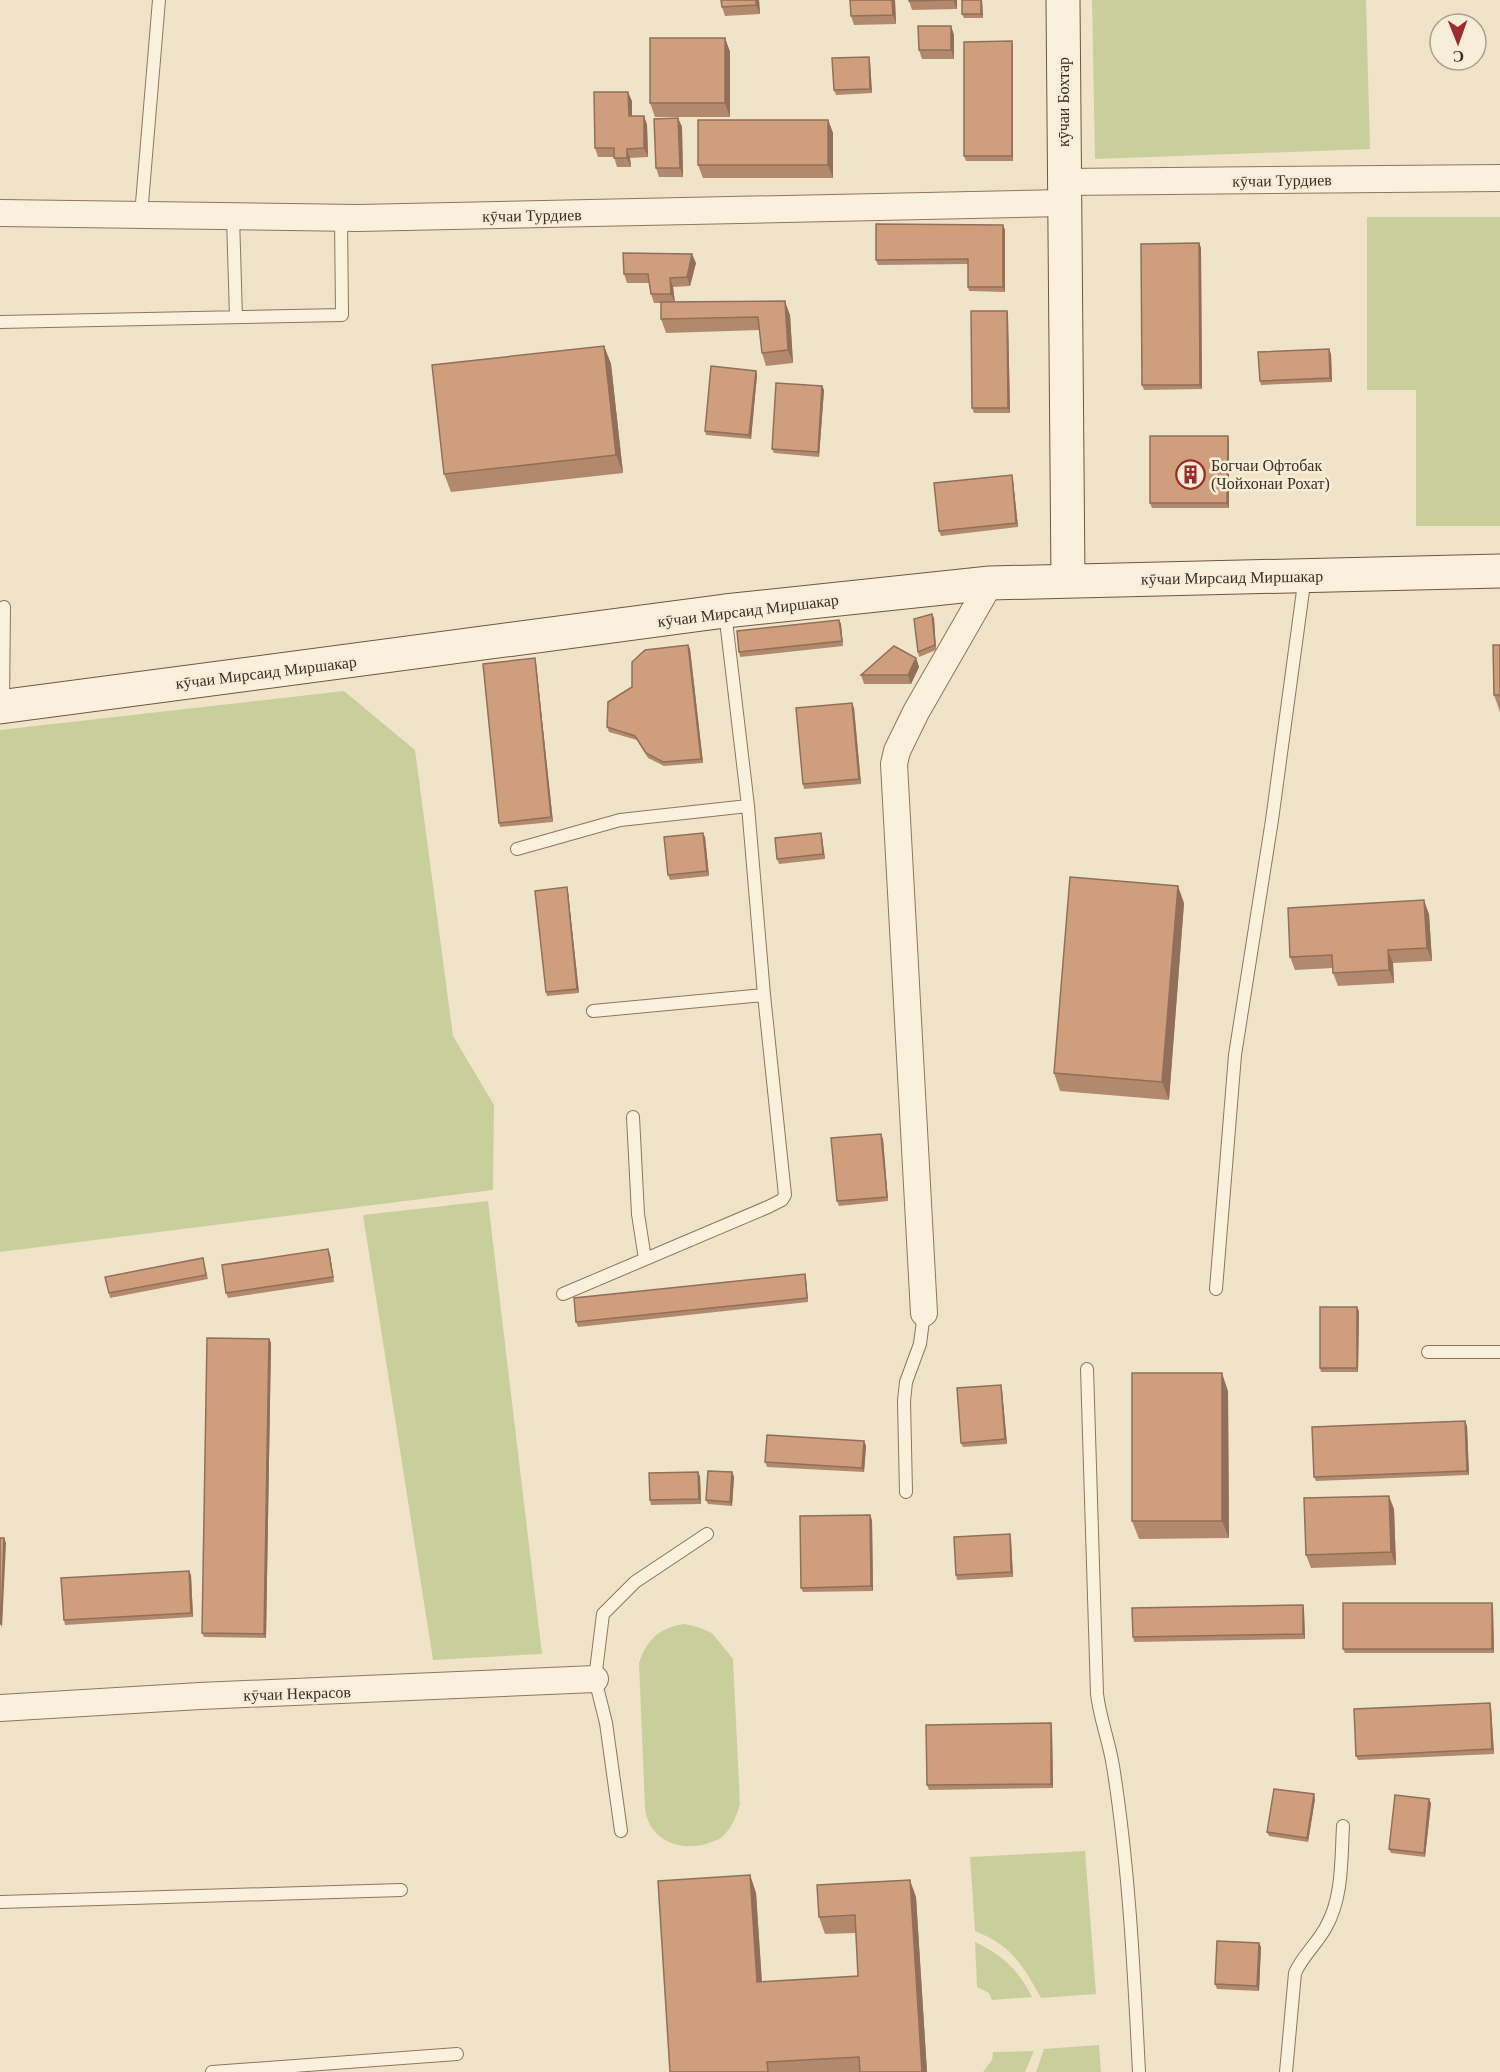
<svg xmlns="http://www.w3.org/2000/svg" width="1500" height="2072" viewBox="0 0 1500 2072" font-family="Georgia,serif">
<style>
.green{fill:#c9cf9b}
.lines{fill:none;stroke-linecap:round;stroke-linejoin:round}
.lane-casing{stroke:#8d765c;stroke-width:14}
.street-casing{stroke:#8d765c;stroke-width:28}
.secondary-casing{stroke:#6f573f;stroke-width:35}
.lane{stroke:#faf1dc;stroke-width:12}
.street{stroke:#faf1dc;stroke-width:26}
.secondary{stroke:#faf1dc;stroke-width:33}
.wall{fill:#b2896c}
.shaded-wall{fill:#916f58}
.building{fill:#cf9f7d;stroke:#916f58;stroke-width:1.5}
.labels{text-anchor:middle;stroke-width:5;stroke-linejoin:round;paint-order:stroke}
.street-label{font-size:16px;fill:#3d2e20;stroke:#f7eed8}
.poi-label{font-size:16px;fill:#3d2e20;stroke:#f7eed8;text-anchor:start}
</style>
<rect width="100%" height="100%" fill="#f0e4c8"/>
<path class="green" d="M 1092,0 L 1366,0 L 1370,149 L 1095,159 Z
M 1367,217 L 1500,217 L 1500,526 L 1416,526 L 1416,390 L 1367,390 Z
M 344,691 L 415,750 L 453,1036 L 494,1105 L 493,1190 L 0,1252 L 0,730 Z
M 488,1201 L 542,1654 L 433,1660 L 363,1215 Z
M 684,1624 L 698,1627 L 712,1633 L 733,1659 L 740,1804 C 736,1817 732,1828 722,1837 C 719,1840 713,1841 709,1843 C 681,1853 648,1840 645,1808 L 639,1663 C 647,1639 659,1628 684,1624 Z
M 1085,1851 L 1096,1994 L 1041,1998 C 1022,1964 1012,1946 975,1931 L 970,1857 Z
M 975,1942 C 1003,1955 1018,1970 1032,1997 L 992,2000 L 989,1993 L 977,1987 Z
M 1099,2045 L 1101,2072 L 1036,2072 L 1044,2049 Z
M 1034,2051 L 1025,2072 L 983,2072 L 992,2060 L 993,2052 Z"/>
<g class="lines">
<defs>
<path id="lane" d="M 141,215 L 159,0
M 233,217 L 236,317
M 0,322 L 342,315 L 341,217
M 3,705 L 4,607
M 517,849 L 620,820 L 748,806
M 593,1011 L 764,995
M 633,1117 L 638,1214 L 645,1259
M 1216,1289 L 1235,1055 L 1272,820 L 1305,576
M 563,1294 L 768,1207 L 782,1200 L 785,1195 L 764,995 L 748,806 L 725,612
M 1428,1352 L 1500,1352
M 1087,1369 L 1097,1694 C 1100,1719 1109,1741 1113,1766 C 1129,1867 1134,1970 1139,2072
M 906,1492 L 904,1401 L 906,1382 L 920,1344 L 924,1313
M 621,1831 L 606,1723 L 595,1679 L 603,1614 L 635,1582 L 707,1534
M 0,1902 L 401,1890
M 212,2072 L 457,2054
M 1286,2072 L 1295,1973 C 1303,1955 1317,1944 1326,1927 C 1343,1897 1341,1860 1343,1826"/>
<path id="street" d="M 1064,182 L 1500,178
M 0,213 L 358,218 L 1064,203
M 924,1313 L 894,764 L 897,751 L 916,712 L 990,583
M 0,1708 L 200,1696 L 595,1679"/>
<path id="secondary" d="M 1063,0 L 1068,580
M 0,707 L 725,611 L 990,583 L 1500,571"/>
</defs>
<use href="#lane" class="lane-casing"/>
<use href="#street" class="street-casing"/>
<use href="#secondary" class="secondary-casing"/>
<use href="#lane" class="lane"/>
<use href="#street" class="street"/>
<use href="#secondary" class="secondary"/>
</g>
<path class="wall" d="M 759,0 L 760,14 L 725,16 L 722,7 Z
M 895,0 L 896,24 L 854,25 L 851,16 Z
M 957,0 L 957,9 L 912,10 L 909,1 Z
M 982,0 L 983,18 L 964,18 L 962,14 Z
M 951,26 L 954,35 L 954,59 L 922,59 L 919,50 Z
M 725,38 L 730,52 L 730,117 L 655,117 L 650,103 Z
M 1013,46 L 1013,161 L 966,161 L 964,156 Z
M 870,61 L 872,93 L 836,95 L 834,90 Z
M 632,101 L 632,116 L 644,116 L 647,125 L 648,157 L 630,158 L 631,167 L 617,167 L 614,157 L 598,157 L 595,148 Z
M 678,118 L 682,127 L 683,177 L 659,177 L 656,168 Z
M 828,120 L 833,133 L 833,178 L 703,178 L 698,165 Z
M 1005,230 L 1005,292 L 969,291 L 968,287 L 968,264 L 878,265 L 876,260 Z
M 1199,243 L 1201,248 L 1202,389 L 1144,390 L 1142,385 Z
M 696,263 L 690,286 L 673,287 L 675,302 L 790,315 L 793,363 L 766,366 L 762,353 L 760,330 L 666,333 L 661,319 L 661,303 L 654,303 L 651,294 L 649,283 L 627,283 L 624,274 Z
M 1007,311 L 1008,316 L 1010,413 L 974,413 L 972,408 Z
M 604,346 L 611,364 L 623,473 L 451,492 L 444,474 Z
M 1331,354 L 1332,382 L 1261,385 L 1260,381 Z
M 756,371 L 757,375 L 751,439 L 706,435 L 705,431 Z
M 822,386 L 824,390 L 819,457 L 774,453 L 772,449 Z
M 1229,441 L 1229,508 L 1152,508 L 1150,503 Z
M 1013,480 L 1018,527 L 941,536 L 939,531 Z
M 934,618 L 936,650 L 919,657 L 918,652 Z
M 839,620 L 841,624 L 843,646 L 740,657 L 739,652 Z
M 688,645 L 690,649 L 703,763 L 664,766 L 648,758 L 637,740 L 609,732 L 607,727 L 632,687 Z
M 1500,645 L 1500,712 L 1494,695 Z
M 916,658 L 919,667 L 911,684 L 864,684 L 861,675 Z
M 536,663 L 553,822 L 500,827 L 499,823 Z
M 852,703 L 854,708 L 861,784 L 804,789 L 803,784 Z
M 821,833 L 822,837 L 825,859 L 779,864 L 777,859 Z
M 705,837 L 709,876 L 670,880 L 668,875 Z
M 568,892 L 579,993 L 547,996 L 546,992 Z
M 1184,903 L 1169,1100 L 1060,1091 L 1054,1073 Z
M 1429,914 L 1432,961 L 1393,963 L 1394,983 L 1338,986 L 1333,973 L 1333,968 L 1295,970 L 1290,957 Z
M 883,1139 L 888,1201 L 839,1206 L 837,1201 Z
M 330,1254 L 334,1282 L 228,1298 L 226,1293 Z
M 203,1258 L 208,1279 L 110,1298 L 109,1293 Z
M 805,1274 L 806,1279 L 808,1302 L 578,1327 L 576,1322 Z
M 1359,1311 L 1358,1372 L 1321,1372 L 1320,1368 Z
M 269,1339 L 271,1343 L 266,1638 L 204,1637 L 202,1633 Z
M 1001,1385 L 1002,1390 L 1007,1444 L 963,1447 L 961,1443 Z
M 1228,1391 L 1229,1538 L 1139,1539 L 1132,1521 Z
M 1467,1426 L 1469,1475 L 1316,1481 L 1314,1477 Z
M 864,1441 L 866,1446 L 864,1472 L 767,1467 L 765,1462 Z
M 732,1472 L 734,1477 L 732,1506 L 708,1504 L 706,1500 Z
M 700,1476 L 701,1504 L 651,1505 L 650,1500 Z
M 1394,1509 L 1396,1565 L 1311,1568 L 1306,1555 Z
M 872,1520 L 873,1591 L 803,1592 L 801,1588 Z
M 1010,1534 L 1011,1539 L 1013,1577 L 957,1580 L 956,1575 Z
M 191,1575 L 193,1617 L 65,1625 L 64,1620 Z
M 1492,1603 L 1493,1608 L 1494,1653 L 1345,1653 L 1343,1649 Z
M 1303,1605 L 1304,1610 L 1305,1639 L 1134,1642 L 1133,1637 Z
M 1491,1707 L 1494,1754 L 1358,1760 L 1356,1756 Z
M 1051,1723 L 1052,1728 L 1053,1788 L 929,1790 L 927,1785 Z
M 1315,1799 L 1308,1842 L 1269,1836 L 1267,1832 Z
M 1431,1803 L 1425,1857 L 1391,1853 L 1389,1849 Z
M 750,1875 L 756,1893 L 762,1982 L 858,1976 L 856,1933 L 825,1934 L 819,1917 L 916,1897 L 927,2072 L 670,2072 Z
M 1259,1943 L 1261,1947 L 1259,1991 L 1217,1989 L 1215,1984 Z"/>
<path class="shaded-wall" d="M 756,0 L 759,0 L 760,14 L 756,5 Z
M 892,0 L 895,0 L 896,24 L 893,15 Z
M 953,0 L 957,0 L 957,9 Z
M 981,0 L 982,0 L 983,18 L 981,14 Z
M 951,26 L 954,35 L 954,59 L 951,50 Z
M 725,38 L 730,52 L 730,117 L 725,103 Z
M 1012,41 L 1013,46 L 1013,161 L 1012,156 Z
M 869,57 L 870,61 L 872,93 L 870,89 Z
M 628,92 L 632,101 L 632,125 L 629,116 Z
M 644,116 L 647,125 L 648,157 L 644,148 Z
M 678,118 L 682,127 L 683,177 L 680,168 Z
M 828,120 L 833,133 L 833,178 L 828,165 Z
M 627,149 L 630,158 L 631,167 L 627,158 Z
M 1003,225 L 1005,230 L 1005,292 L 1003,287 Z
M 1199,243 L 1201,248 L 1202,389 L 1200,385 Z
M 692,254 L 696,263 L 690,286 L 687,277 Z
M 670,278 L 673,287 L 675,303 L 671,294 Z
M 785,301 L 790,315 L 793,363 L 788,350 Z
M 1007,311 L 1008,316 L 1010,413 L 1008,408 Z
M 604,346 L 611,364 L 623,473 L 616,455 Z
M 1329,349 L 1331,354 L 1332,382 L 1330,378 Z
M 756,371 L 757,375 L 751,439 L 749,435 Z
M 822,386 L 824,390 L 819,457 L 818,452 Z
M 1228,436 L 1229,441 L 1229,508 L 1227,503 Z
M 1012,475 L 1013,480 L 1018,527 L 1016,523 Z
M 932,614 L 934,618 L 936,650 L 935,645 Z
M 839,620 L 841,624 L 843,646 L 842,641 Z
M 688,645 L 690,649 L 703,763 L 701,759 Z
M 535,658 L 536,663 L 553,822 L 551,817 Z
M 916,658 L 919,667 L 911,684 L 908,675 Z
M 852,703 L 854,708 L 861,784 L 859,779 Z
M 703,833 L 705,837 L 709,876 L 707,871 Z
M 821,833 L 822,837 L 825,859 L 823,854 Z
M 1178,886 L 1184,903 L 1169,1100 L 1162,1082 Z
M 567,887 L 568,892 L 579,993 L 577,989 Z
M 1424,900 L 1429,914 L 1432,961 L 1427,948 Z
M 1388,950 L 1393,963 L 1394,983 L 1389,970 Z
M 881,1134 L 883,1139 L 888,1201 L 887,1197 Z
M 328,1249 L 330,1254 L 334,1282 L 333,1277 Z
M 805,1274 L 806,1279 L 808,1302 L 807,1298 Z
M 1357,1307 L 1359,1311 L 1358,1372 L 1357,1368 Z
M 269,1339 L 271,1343 L 266,1638 L 264,1634 Z
M 1222,1373 L 1228,1391 L 1229,1538 L 1222,1521 Z
M 1001,1385 L 1002,1390 L 1007,1444 L 1005,1439 Z
M 1465,1421 L 1467,1426 L 1469,1475 L 1467,1471 Z
M 864,1441 L 866,1446 L 864,1472 L 862,1468 Z
M 698,1472 L 700,1476 L 701,1504 L 699,1499 Z
M 732,1472 L 734,1477 L 732,1506 L 730,1502 Z
M 1389,1496 L 1394,1509 L 1396,1565 L 1391,1552 Z
M 870,1515 L 872,1520 L 873,1591 L 871,1586 Z
M 1010,1534 L 1011,1539 L 1013,1577 L 1011,1572 Z
M 4,1538 L 6,1543 L 2,1628 L 1,1624 Z
M 189,1571 L 191,1575 L 193,1617 L 191,1613 Z
M 1492,1603 L 1493,1608 L 1494,1653 L 1492,1649 Z
M 1303,1605 L 1304,1610 L 1305,1639 L 1303,1634 Z
M 1490,1703 L 1491,1707 L 1494,1754 L 1492,1749 Z
M 1051,1723 L 1052,1728 L 1053,1788 L 1051,1784 Z
M 1314,1794 L 1315,1799 L 1308,1842 L 1307,1838 Z
M 1429,1799 L 1431,1803 L 1425,1857 L 1424,1853 Z
M 750,1875 L 756,1893 L 763,2000 L 757,1982 Z
M 910,1880 L 916,1897 L 927,2072 L 922,2072 Z
M 1259,1943 L 1261,1947 L 1259,1991 L 1257,1986 Z"/>
<path class="building" d="M 721,0 L 756,0 L 756,5 L 722,7 Z
M 850,0 L 892,0 L 893,15 L 851,16 Z
M 909,0 L 953,0 L 909,1 Z
M 962,0 L 981,0 L 981,14 L 962,14 Z
M 918,26 L 951,26 L 951,50 L 919,50 Z
M 650,38 L 725,38 L 725,103 L 650,103 Z
M 1012,41 L 1012,156 L 964,156 L 964,42 Z
M 869,57 L 870,89 L 834,90 L 832,58 Z
M 594,92 L 628,92 L 629,116 L 644,116 L 644,148 L 627,149 L 627,158 L 614,158 L 614,148 L 595,148 Z
M 678,118 L 680,168 L 656,168 L 654,119 Z
M 698,120 L 828,120 L 828,165 L 698,165 Z
M 876,224 L 1003,225 L 1003,287 L 968,287 L 968,259 L 876,260 Z
M 1199,243 L 1200,385 L 1142,385 L 1141,244 Z
M 623,253 L 692,254 L 687,277 L 670,278 L 671,294 L 651,294 L 648,274 L 624,274 Z
M 785,301 L 788,350 L 762,353 L 758,317 L 661,319 L 661,302 Z
M 971,311 L 1007,311 L 1008,408 L 972,408 Z
M 604,346 L 616,455 L 444,474 L 432,365 Z
M 1329,349 L 1330,378 L 1260,381 L 1258,352 Z
M 711,366 L 756,371 L 749,435 L 705,431 Z
M 776,383 L 822,386 L 818,452 L 772,449 Z
M 1150,436 L 1228,436 L 1227,503 L 1150,503 Z
M 1012,475 L 1016,523 L 939,531 L 934,483 Z
M 932,614 L 935,645 L 918,652 L 914,619 Z
M 839,620 L 842,641 L 739,652 L 737,631 Z
M 688,645 L 701,759 L 663,762 L 646,753 L 635,736 L 607,727 L 608,702 L 632,687 L 632,662 L 645,650 Z
M 1493,645 L 1500,645 L 1500,695 L 1494,695 Z
M 894,646 L 916,658 L 908,675 L 861,675 Z
M 535,658 L 551,817 L 499,823 L 483,664 Z
M 852,703 L 859,779 L 803,784 L 796,708 Z
M 703,833 L 707,871 L 668,875 L 664,837 Z
M 821,833 L 823,854 L 777,859 L 775,838 Z
M 1070,877 L 1178,886 L 1162,1082 L 1054,1073 Z
M 567,887 L 577,989 L 546,992 L 535,891 Z
M 1424,900 L 1427,948 L 1388,950 L 1389,970 L 1333,973 L 1332,955 L 1290,957 L 1288,908 Z
M 881,1134 L 887,1197 L 837,1201 L 831,1138 Z
M 328,1249 L 333,1277 L 226,1293 L 222,1265 Z
M 203,1258 L 206,1275 L 109,1293 L 105,1277 Z
M 805,1274 L 807,1298 L 576,1322 L 574,1298 Z
M 1320,1307 L 1357,1307 L 1357,1368 L 1320,1368 Z
M 207,1338 L 269,1339 L 264,1634 L 202,1633 Z
M 1132,1373 L 1222,1373 L 1222,1521 L 1132,1521 Z
M 1001,1385 L 1005,1439 L 961,1443 L 957,1388 Z
M 1465,1421 L 1467,1471 L 1314,1477 L 1312,1427 Z
M 767,1435 L 864,1441 L 862,1468 L 765,1462 Z
M 708,1471 L 732,1472 L 730,1502 L 706,1500 Z
M 698,1472 L 699,1499 L 650,1500 L 649,1473 Z
M 1389,1496 L 1391,1552 L 1306,1555 L 1304,1498 Z
M 870,1515 L 871,1586 L 801,1588 L 800,1516 Z
M 1010,1534 L 1011,1572 L 956,1575 L 954,1537 Z
M 0,1538 L 4,1538 L 1,1624 L 0,1624 Z
M 189,1571 L 191,1613 L 64,1620 L 61,1578 Z
M 1343,1603 L 1492,1603 L 1492,1649 L 1343,1649 Z
M 1303,1605 L 1303,1634 L 1133,1637 L 1132,1608 Z
M 1490,1703 L 1492,1749 L 1356,1756 L 1354,1709 Z
M 1051,1723 L 1051,1784 L 927,1785 L 926,1725 Z
M 1274,1789 L 1314,1794 L 1307,1838 L 1267,1832 Z
M 1395,1795 L 1429,1799 L 1424,1853 L 1389,1849 Z
M 750,1875 L 757,1982 L 858,1976 L 855,1915 L 819,1917 L 817,1885 L 910,1880 L 922,2072 L 860,2072 L 859,2057 L 767,2062 L 768,2072 L 670,2072 L 658,1881 Z
M 1217,1941 L 1259,1943 L 1257,1986 L 1215,1984 Z"/>
<defs>
<symbol id="building-ring" viewBox="-11 -11 22 22"><circle r="9.5" fill="#f7eed8" stroke="#9e2a2b" stroke-width="1.5"/><path d="M-4-6H4V6H1V3H-1V6H-4ZM-2.5-4.3h1.7v1.8h-1.7ZM.8-4.3h1.7v1.8H.8ZM-2.5-1h1.7V.8h-1.7ZM.8-1h1.7V.8H.8Z" fill="#9e2a2b"/></symbol>
</defs>
<g fill-rule="evenodd">
<use href="#building-ring" x="1174" y="458" width="33" height="33"/>
</g>
<g class="labels">
<g class="street-label">
<text transform="translate(1063 102) rotate(-90)" y="6">кӯчаи Бохтар</text>
<text transform="translate(1282 180) rotate(-1)" y="6">кӯчаи Турдиев</text>
<text transform="translate(532 215) rotate(-1)" y="6">кӯчаи Турдиев</text>
<text transform="translate(1232 577) rotate(-1)" y="6">кӯчаи Мирсаид Миршакар</text>
<text transform="translate(748 610) rotate(-7)" y="6">кӯчаи Мирсаид Миршакар</text>
<text transform="translate(266 672) rotate(-7)" y="6">кӯчаи Мирсаид Миршакар</text>
<text transform="translate(297 1693) rotate(-2)" y="6">кӯчаи Некрасов</text>
</g>
<g class="poi-label">
<text x="1211" y="471">Богчаи Офтобак<tspan x="1211" dy="18">(Чойхонаи Рохат)</tspan></text>
</g>
</g>
<g transform="translate(1458 42) rotate(179)"><circle r="28" fill="#f7eed8" stroke="#ada18e" stroke-width="1.5"/>
<path d="M0-4.5L10 22L0 15L-10 22Z" fill="#9e2a2b"/>
<text y="-9" font-size="16" font-weight="bold" text-anchor="middle" fill="#3d2e20">С</text>
</g>
</svg>
